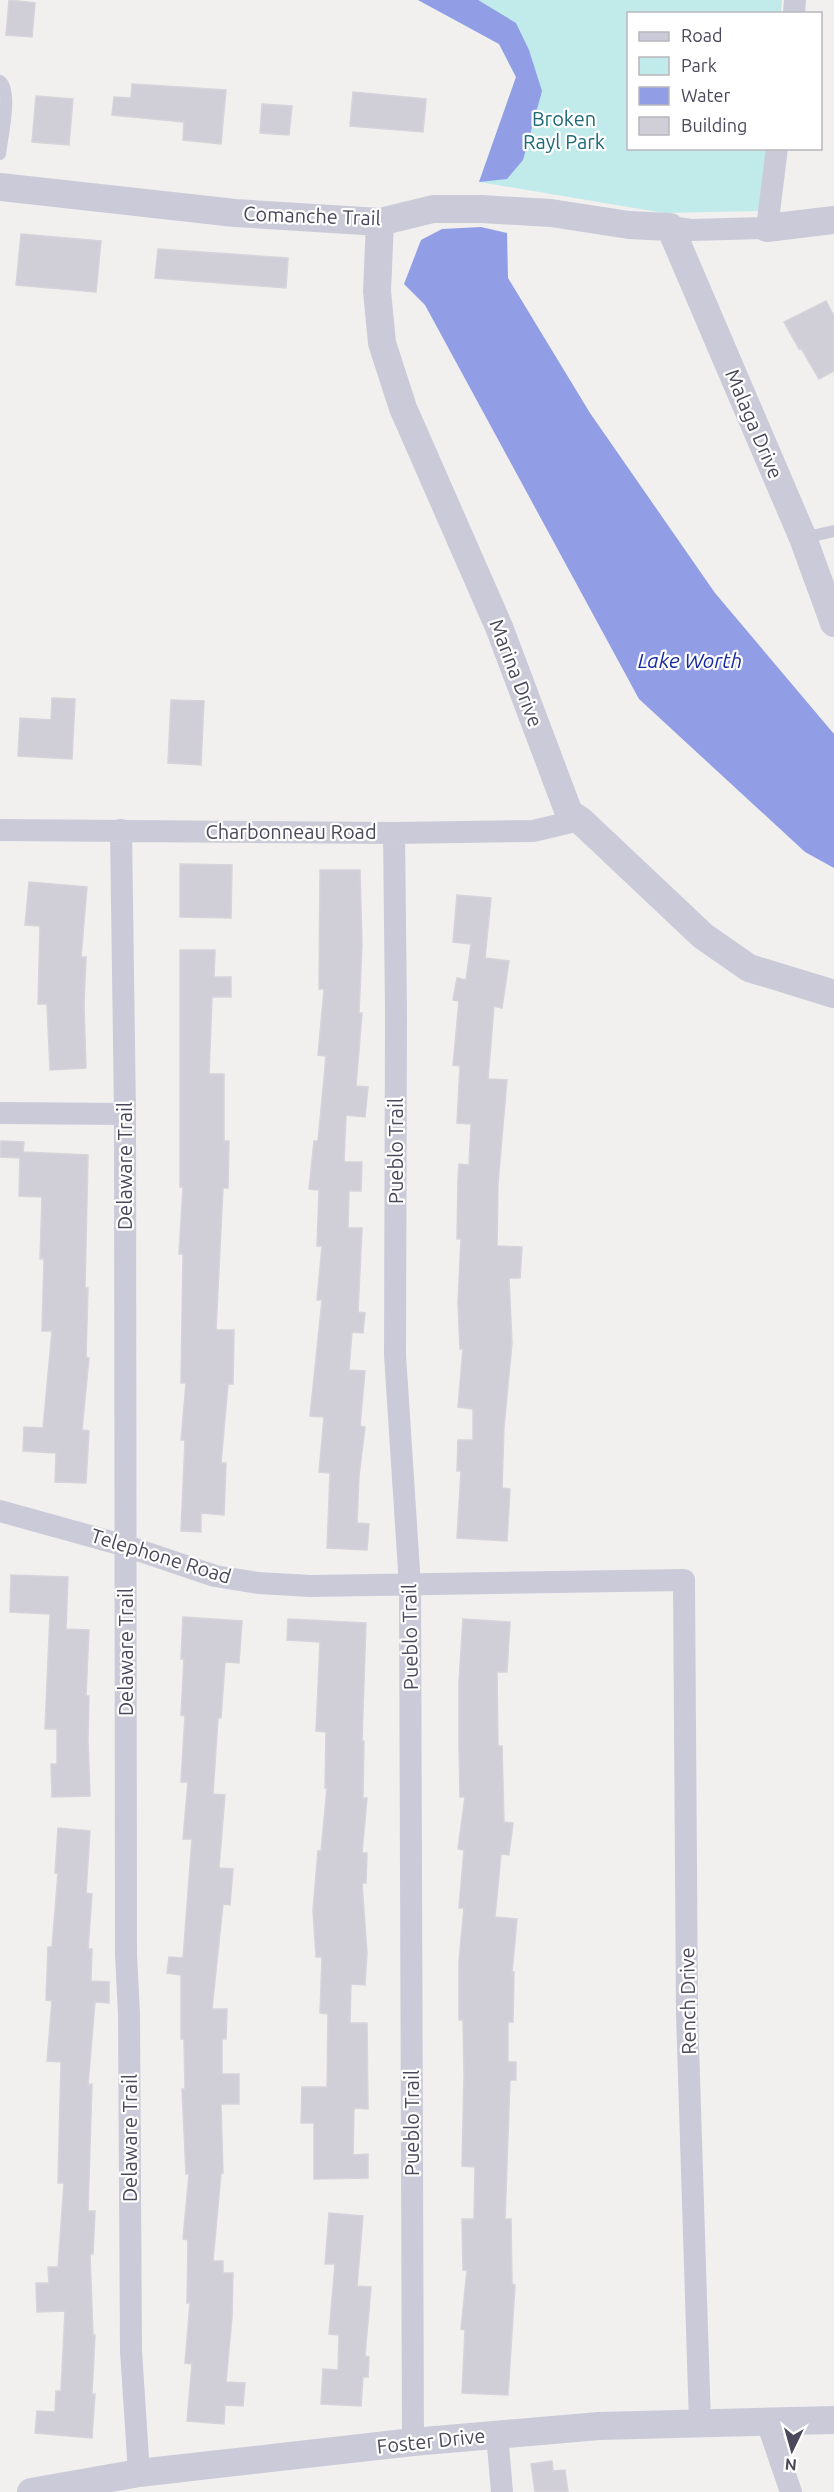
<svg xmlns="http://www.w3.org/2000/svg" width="834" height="2492" viewBox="0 0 834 2492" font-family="Ubuntu,sans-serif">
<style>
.green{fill:#c1eaeb}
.water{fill:#919de5}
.building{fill:#d0ced6;stroke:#d6d3da;stroke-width:1.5}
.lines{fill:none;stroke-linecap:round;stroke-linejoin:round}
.service{stroke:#cbcad8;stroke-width:12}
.minor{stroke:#cbcad8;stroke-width:22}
.tertiary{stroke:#cbcad8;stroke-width:28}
.labels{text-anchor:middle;stroke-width:4.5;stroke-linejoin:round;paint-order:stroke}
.park-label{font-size:20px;fill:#1e6a77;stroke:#fff}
.street-label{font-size:20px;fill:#4b485b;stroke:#fff}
.water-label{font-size:21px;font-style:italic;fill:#172a9f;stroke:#fff}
</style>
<rect width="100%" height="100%" fill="#f1f0ef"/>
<path class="green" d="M 418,0 L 782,0 L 781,13 L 628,14 L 628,148 L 767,149 L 761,211 L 664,213 L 479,182 L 516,77 L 499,44 Z"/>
<path class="water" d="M 418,0 L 478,0 L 516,23 L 529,50 L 542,91 L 523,160 L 507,179 L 479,182 L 516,77 L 499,44 Z
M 481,227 L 507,233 L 508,278 L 590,413 L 715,593 L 834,734 L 834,868 L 805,852 L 639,699 L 425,305 L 404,284 L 421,240 L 442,229 Z"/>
<path class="building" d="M 9,0 L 35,3 L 32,37 L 6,35 Z
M 132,84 L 226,90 L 221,144 L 183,140 L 184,122 L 112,115 L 114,97 L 131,98 Z
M 353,92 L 426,99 L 423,132 L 350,126 Z
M 36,96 L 73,99 L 69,145 L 32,142 Z
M 262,104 L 292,106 L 289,135 L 260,133 Z
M 21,234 L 101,241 L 96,292 L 16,285 Z
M 158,249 L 288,258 L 286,288 L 155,278 Z
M 826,301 L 834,316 L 834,371 L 819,379 L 801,348 L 799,349 L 784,322 Z
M 52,698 L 75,699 L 72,759 L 18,756 L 20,718 L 51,720 Z
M 171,700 L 204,701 L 201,765 L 168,763 Z
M 180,864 L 232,865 L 231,918 L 180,917 Z
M 320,870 L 360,870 L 362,944 L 359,1013 L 362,1013 L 356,1086 L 368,1087 L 365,1117 L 346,1115 L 344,1162 L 362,1162 L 361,1191 L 349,1191 L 348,1228 L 362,1228 L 358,1312 L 365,1313 L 363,1333 L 352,1332 L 349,1370 L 365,1371 L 360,1426 L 365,1427 L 359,1476 L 357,1523 L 369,1524 L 367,1550 L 327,1548 L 330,1473 L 319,1472 L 324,1417 L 310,1416 L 322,1300 L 317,1300 L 322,1246 L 317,1246 L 319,1190 L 309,1189 L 314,1141 L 318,1141 L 326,1056 L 318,1055 L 324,989 L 319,989 Z
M 29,882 L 87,887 L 81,957 L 86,957 L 84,1005 L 86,1068 L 50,1070 L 47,1004 L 38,1004 L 40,926 L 25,925 Z
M 457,895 L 491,898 L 485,958 L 509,961 L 502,1008 L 494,1006 L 488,1079 L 507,1080 L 498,1183 L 497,1246 L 522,1247 L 520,1278 L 509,1278 L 512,1343 L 504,1427 L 502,1488 L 510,1489 L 507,1541 L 457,1538 L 461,1471 L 457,1471 L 458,1440 L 473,1440 L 473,1409 L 458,1407 L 463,1349 L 460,1349 L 458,1303 L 461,1239 L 457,1239 L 458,1179 L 459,1164 L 469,1165 L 471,1124 L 457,1123 L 460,1066 L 453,1065 L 459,1001 L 453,1000 L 457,978 L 466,980 L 471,944 L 453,942 Z
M 180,950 L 215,950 L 214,977 L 231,977 L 231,997 L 212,997 L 209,1074 L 224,1074 L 224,1141 L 229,1141 L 228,1188 L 223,1188 L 216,1330 L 234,1330 L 233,1384 L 228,1384 L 221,1463 L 226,1463 L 224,1515 L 201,1513 L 201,1532 L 181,1531 L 185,1440 L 181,1440 L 186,1383 L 181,1383 L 183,1254 L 179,1254 L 183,1187 L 180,1187 Z
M 1,1141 L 24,1142 L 23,1152 L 88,1155 L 85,1288 L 88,1288 L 86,1357 L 89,1358 L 82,1430 L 89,1431 L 86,1483 L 55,1482 L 56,1453 L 23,1451 L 24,1427 L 43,1428 L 52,1331 L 42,1331 L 44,1259 L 40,1259 L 42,1197 L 19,1196 L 20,1158 L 0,1157 Z
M 11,1575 L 68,1577 L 66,1629 L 89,1630 L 86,1696 L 89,1696 L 88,1739 L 90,1796 L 52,1797 L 51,1764 L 57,1764 L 57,1729 L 45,1729 L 50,1614 L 10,1612 Z
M 183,1617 L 242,1621 L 239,1663 L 225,1662 L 221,1718 L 218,1718 L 213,1794 L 225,1795 L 219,1868 L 233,1869 L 230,1905 L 223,1904 L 212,2009 L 227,2009 L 226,2039 L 222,2039 L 222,2074 L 239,2074 L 239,2104 L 221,2104 L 223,2173 L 221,2173 L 213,2261 L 223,2261 L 223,2273 L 233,2273 L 232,2317 L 226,2382 L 245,2383 L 243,2406 L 225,2405 L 224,2424 L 187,2421 L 192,2364 L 185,2363 L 190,2303 L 187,2303 L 188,2240 L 183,2239 L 189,2174 L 186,2174 L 182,2089 L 185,2089 L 184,2039 L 181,2039 L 181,1975 L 167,1973 L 169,1957 L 183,1958 L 192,1839 L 183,1839 L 188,1782 L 181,1782 L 185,1716 L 181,1715 L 184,1659 L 181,1659 Z
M 288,1619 L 366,1623 L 362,1741 L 364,1741 L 363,1798 L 367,1798 L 362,1853 L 367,1853 L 366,1883 L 362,1883 L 367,1953 L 365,1985 L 351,1984 L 350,2023 L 367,2023 L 368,2109 L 354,2108 L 353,2155 L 368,2154 L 368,2178 L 314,2179 L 314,2123 L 301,2123 L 302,2087 L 327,2087 L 328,2014 L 320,2013 L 322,1957 L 316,1957 L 313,1910 L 318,1851 L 321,1851 L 327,1788 L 325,1788 L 326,1732 L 316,1731 L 320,1642 L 287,1640 Z
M 463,1619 L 510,1622 L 507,1672 L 497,1672 L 498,1746 L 502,1746 L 504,1822 L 513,1823 L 509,1855 L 501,1854 L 495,1917 L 517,1919 L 512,1972 L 514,1972 L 513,2022 L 508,2022 L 508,2062 L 516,2062 L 516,2080 L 510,2080 L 505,2219 L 511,2219 L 512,2284 L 515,2285 L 508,2395 L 462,2393 L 465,2330 L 461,2329 L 467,2270 L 463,2270 L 462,2219 L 474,2219 L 475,2167 L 462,2166 L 464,2073 L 463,2020 L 459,2020 L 459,1961 L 464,1908 L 459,1908 L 464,1850 L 458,1849 L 465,1797 L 460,1797 L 459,1747 L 459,1682 Z
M 58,1828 L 90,1831 L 86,1893 L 92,1894 L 88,1949 L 92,1949 L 91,1981 L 109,1982 L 109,2003 L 95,2002 L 88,2085 L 92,2084 L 88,2211 L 95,2211 L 93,2254 L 90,2254 L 93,2335 L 95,2335 L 92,2394 L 95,2394 L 92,2438 L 35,2433 L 37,2411 L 55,2412 L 56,2391 L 61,2391 L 65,2311 L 37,2312 L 36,2283 L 49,2283 L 48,2267 L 58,2267 L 64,2183 L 58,2183 L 61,2062 L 47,2061 L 52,2001 L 46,2000 L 48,1947 L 52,1947 L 58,1873 L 55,1873 Z
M 329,2213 L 363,2216 L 357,2286 L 371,2287 L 365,2356 L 369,2357 L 368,2377 L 363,2377 L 361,2406 L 321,2404 L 323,2369 L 338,2370 L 339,2335 L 329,2334 L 335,2264 L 325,2264 Z
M 552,2461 L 553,2471 L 565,2470 L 568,2492 L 535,2492 L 531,2464 Z"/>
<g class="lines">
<path class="service" d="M 0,81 C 13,90 2,137 0,154
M 803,538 L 834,531"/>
<path class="minor" d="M 794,14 L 795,0
M 670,227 L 691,230 L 767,228 L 777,148
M 0,830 L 394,833 L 533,831 L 580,820
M 121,830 L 125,1114 L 126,1954 L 129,2014 L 131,2351 L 139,2473
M 394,833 L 396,1013 L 395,1355 L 410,1586 L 413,2442
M 0,1113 L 125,1114
M 0,1511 L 126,1546 L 215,1576 L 258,1583 L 311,1586 L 684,1580 L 687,2014 L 700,2423
M 767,2422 L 791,2492
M 497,2434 L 502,2492"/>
<path class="tertiary" d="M 0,187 L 235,213 L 380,222 L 433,209 L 481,209 L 551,213 L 629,225 L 670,227 L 803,538 L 834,623
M 380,222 L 377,291 L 382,343 L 403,408 L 499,627 L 569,813 L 580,820 L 703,936 L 749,968 L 834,994
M 767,228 L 834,220
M 31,2492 L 139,2473 L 413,2442 L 599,2426 L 834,2420"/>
</g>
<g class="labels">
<g class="park-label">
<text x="564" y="126">Broken<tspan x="564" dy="23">Rayl Park</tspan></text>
</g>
<g class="street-label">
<text transform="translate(312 216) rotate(2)" y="7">Comanche Trail</text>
<text transform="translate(754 424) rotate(67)" y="7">Malaga Drive</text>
<text transform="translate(516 673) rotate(69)" y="7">Marina Drive</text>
<text x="291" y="839">Charbonneau Road</text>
<text transform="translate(396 1151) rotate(-90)" y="7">Pueblo Trail</text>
<text transform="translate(125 1166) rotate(-90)" y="7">Delaware Trail</text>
<text transform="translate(161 1556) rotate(17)" y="7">Telephone Road</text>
<text transform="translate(410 1637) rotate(-91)" y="7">Pueblo Trail</text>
<text transform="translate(126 1652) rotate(-90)" y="7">Delaware Trail</text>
<text transform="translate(688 2001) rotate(-91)" y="7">Rench Drive</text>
<text transform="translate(412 2123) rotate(-90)" y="7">Pueblo Trail</text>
<text transform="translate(130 2138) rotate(-90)" y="7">Delaware Trail</text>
<text transform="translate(431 2441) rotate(-6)" y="7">Foster Drive</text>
</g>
<g class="water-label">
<text x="690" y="668">Lake Worth</text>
</g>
</g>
<rect x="627" y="12" width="195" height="138" fill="#ffffff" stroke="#b7b6bd" stroke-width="1.5"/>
<rect x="639" y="32" width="30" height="9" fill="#cbcad8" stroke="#b7b6bd" stroke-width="1.5"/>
<text x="681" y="42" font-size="18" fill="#4b485b">Road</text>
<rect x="639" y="57" width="30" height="18" fill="#c1eaeb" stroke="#b7b6bd" stroke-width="1.5"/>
<text x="681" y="72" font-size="18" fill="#4b485b">Park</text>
<rect x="639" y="87" width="30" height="18" fill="#919de5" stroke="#b7b6bd" stroke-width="1.5"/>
<text x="681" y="102" font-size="18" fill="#4b485b">Water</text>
<rect x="639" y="117" width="30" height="18" fill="#d0ced6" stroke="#b7b6bd" stroke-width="1.5"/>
<text x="681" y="132" font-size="18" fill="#4b485b">Building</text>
<g transform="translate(792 2450) rotate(185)" stroke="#ffffff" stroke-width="4.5" paint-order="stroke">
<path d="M0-4.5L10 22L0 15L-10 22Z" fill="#4b485b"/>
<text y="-9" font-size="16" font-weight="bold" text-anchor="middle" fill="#4b485b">N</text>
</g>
</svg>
